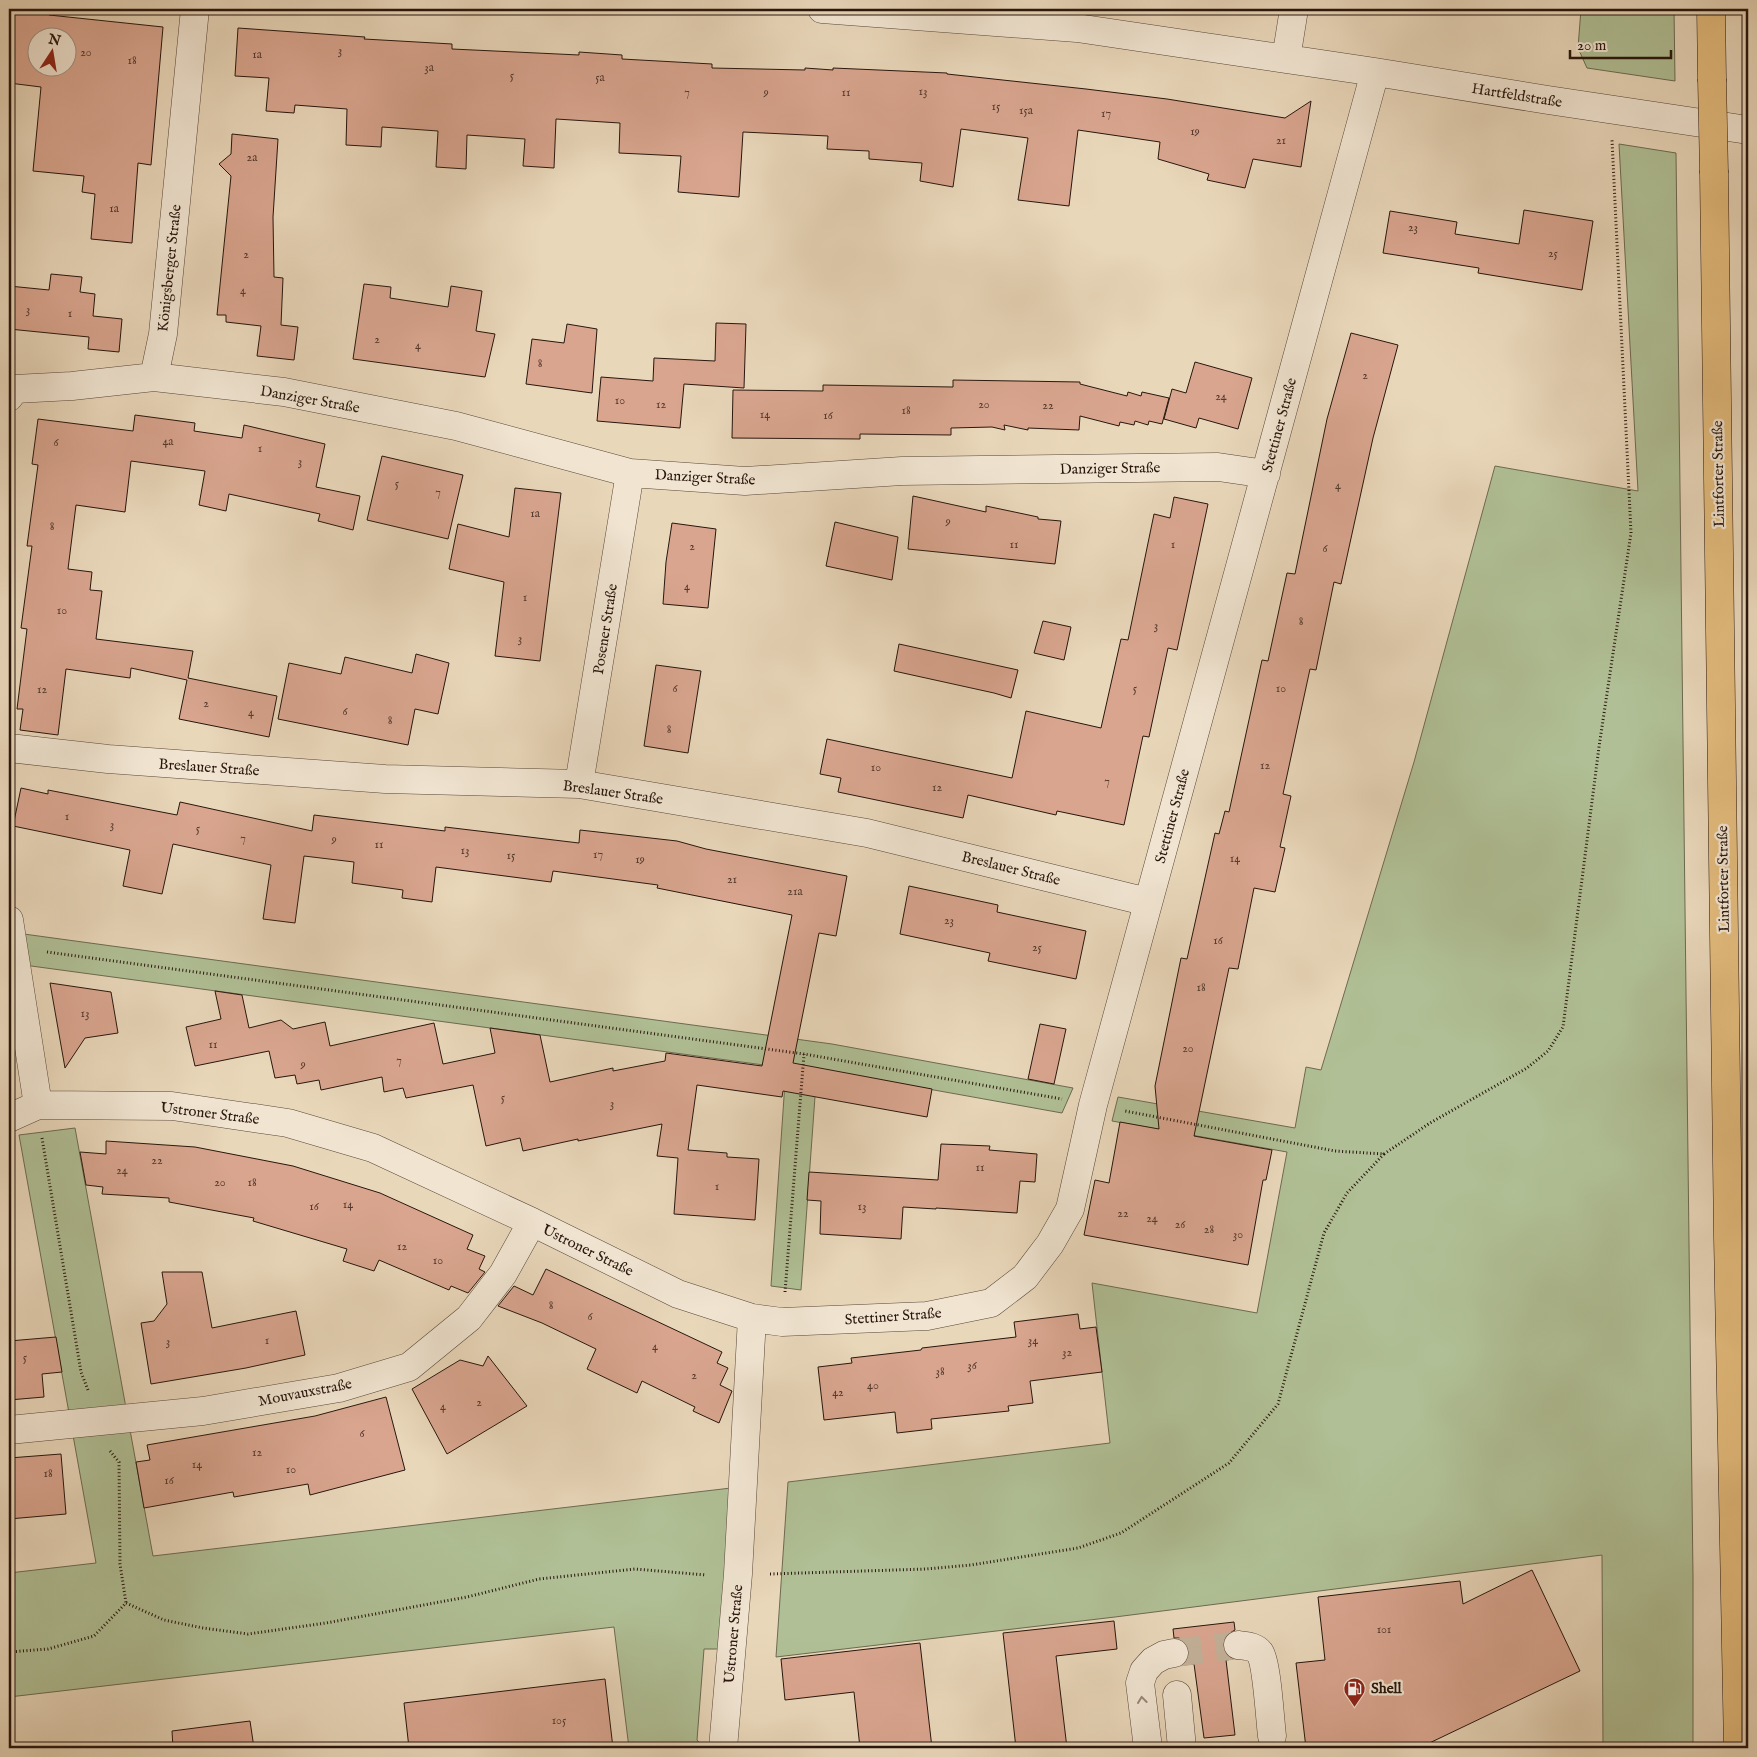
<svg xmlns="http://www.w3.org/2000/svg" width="1757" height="1757" viewBox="0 0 1757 1757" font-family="'IM FELL English',serif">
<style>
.green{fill:#b0bf95;stroke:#6c6a51}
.building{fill:#d9a58f;stroke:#28160d;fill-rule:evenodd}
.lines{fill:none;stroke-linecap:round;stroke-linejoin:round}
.minor-tunnel{stroke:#c2b097;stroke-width:28;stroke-dasharray:28 14;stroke-linecap:butt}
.minor-casing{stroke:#584638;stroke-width:29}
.major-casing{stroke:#28160d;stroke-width:29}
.path{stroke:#28160d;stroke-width:3;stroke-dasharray:1 2.5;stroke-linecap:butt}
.minor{stroke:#f1e5d2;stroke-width:28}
.major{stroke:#e4bc7d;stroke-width:28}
.major-bridge-casing{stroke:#28160d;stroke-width:29;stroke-linecap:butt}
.major-bridge{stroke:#e4bc7d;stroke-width:28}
.oneway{stroke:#978879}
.labels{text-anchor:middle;stroke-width:4.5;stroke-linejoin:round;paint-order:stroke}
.number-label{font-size:12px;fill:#543a2e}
.street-label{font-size:15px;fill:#28160d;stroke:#f1e5d2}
.poi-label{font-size:15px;font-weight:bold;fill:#28160d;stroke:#f1e5d2;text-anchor:start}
</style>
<rect width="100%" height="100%" fill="#e9d7ba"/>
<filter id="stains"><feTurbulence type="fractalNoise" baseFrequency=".004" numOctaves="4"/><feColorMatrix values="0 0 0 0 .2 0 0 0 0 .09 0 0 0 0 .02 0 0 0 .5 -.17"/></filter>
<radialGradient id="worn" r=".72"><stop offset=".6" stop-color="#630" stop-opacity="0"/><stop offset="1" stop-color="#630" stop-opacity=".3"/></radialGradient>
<path class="green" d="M 1581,9 L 1674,9 L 1675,81 L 1587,68 L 1578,48 Z
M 1619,144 L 1676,153 L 1693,1577 L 1693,1747 L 1601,1748 L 1603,1746 L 1602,1555 L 1115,1617 L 776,1657 L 788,1482 L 1110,1443 L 1092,1283 L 1257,1313 L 1287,1152 L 1112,1121 L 1118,1097 L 1295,1128 L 1306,1067 L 1321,1070 L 1414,762 L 1495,466 L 1638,491 Z
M 9,932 L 832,1044 L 1073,1088 L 1062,1113 L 817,1069 L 801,1290 L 771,1286 L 786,1068 L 9,963 Z
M 75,1128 L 153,1556 L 731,1488 L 719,1649 L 704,1649 L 697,1740 L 704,1748 L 629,1748 L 614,1627 L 9,1697 L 9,1573 L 96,1563 L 19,1135 Z"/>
<path class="building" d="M 9,9 L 50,11 L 49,15 L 163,27 L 151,165 L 138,163 L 132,243 L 91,239 L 95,194 L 82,192 L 84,176 L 33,171 L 41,87 L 9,83 ZM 38,38 L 68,38 L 68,68 L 38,68 Z
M 238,28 L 365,37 L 364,39 L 452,44 L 452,49 L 579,55 L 579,52 L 622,55 L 622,59 L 712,64 L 712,68 L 805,70 L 805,68 L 833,70 L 833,68 L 947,73 L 947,74 L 1086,89 L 1167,99 L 1285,118 L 1311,101 L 1301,167 L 1253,159 L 1245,188 L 1207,180 L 1209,174 L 1158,159 L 1160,142 L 1078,130 L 1069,206 L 1018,200 L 1028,138 L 961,129 L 953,187 L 920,181 L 922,163 L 869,159 L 869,151 L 827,149 L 828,136 L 743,132 L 739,197 L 678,192 L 681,156 L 619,153 L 620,123 L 556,119 L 554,168 L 523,166 L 525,139 L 467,135 L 466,169 L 436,167 L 438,131 L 382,127 L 381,147 L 346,145 L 347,109 L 295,105 L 294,113 L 266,111 L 269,78 L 235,76 Z
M 232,134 L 278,139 L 273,217 L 274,277 L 283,278 L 281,325 L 298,327 L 294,360 L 257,356 L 261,326 L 226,322 L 226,315 L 217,315 L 231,176 L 219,164 L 231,154 Z
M 1524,210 L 1593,221 L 1582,290 L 1478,273 L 1479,268 L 1383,253 L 1390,211 L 1457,222 L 1455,234 L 1519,244 Z
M 51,274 L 82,277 L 80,292 L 95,294 L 93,316 L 122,319 L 119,352 L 88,349 L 89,337 L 9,329 L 9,286 L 49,290 Z
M 364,284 L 391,287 L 390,298 L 448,307 L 451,286 L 482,291 L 476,331 L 495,334 L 485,377 L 353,359 Z
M 716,323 L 746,324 L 744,388 L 684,384 L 680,428 L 597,421 L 601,377 L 653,381 L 654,358 L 715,361 Z
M 567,324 L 597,329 L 592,393 L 526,384 L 532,339 L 564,343 Z
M 1351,333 L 1398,345 L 1373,438 L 1341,584 L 1334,582 L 1316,670 L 1310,669 L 1283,794 L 1291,796 L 1280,847 L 1285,848 L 1275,892 L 1254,888 L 1238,969 L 1229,968 L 1194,1136 L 1272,1150 L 1266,1180 L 1263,1180 L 1248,1265 L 1084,1235 L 1095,1180 L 1109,1183 L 1120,1122 L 1159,1129 L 1155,1086 L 1181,958 L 1187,959 L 1215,833 L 1219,834 L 1225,811 L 1229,812 L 1262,660 L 1268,661 L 1287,573 L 1295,574 L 1327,419 Z
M 1195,362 L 1252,378 L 1238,429 L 1199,418 L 1196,428 L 1164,419 L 1172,389 L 1186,393 Z
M 953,380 L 1080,382 L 1080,384 L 1127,396 L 1128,392 L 1141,396 L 1142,392 L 1169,398 L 1162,424 L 1149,421 L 1148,425 L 1135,421 L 1134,425 L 1120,422 L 1119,426 L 1080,416 L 1079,430 L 1028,428 L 1028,430 L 1004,425 L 1005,430 L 992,427 L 951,428 L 951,435 L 860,434 L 860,439 L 732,438 L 733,390 L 823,391 L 823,385 L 953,387 Z
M 135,415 L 195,423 L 194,431 L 242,438 L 244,425 L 325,444 L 316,487 L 360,496 L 353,530 L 318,521 L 320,514 L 229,494 L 226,511 L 199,505 L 205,471 L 131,461 L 125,512 L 76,505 L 68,569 L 92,572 L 90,590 L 102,591 L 96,639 L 193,651 L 188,678 L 277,696 L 269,737 L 179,719 L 187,680 L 131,668 L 130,678 L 66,669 L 58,735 L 20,730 L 23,709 L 17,709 L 27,629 L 21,628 L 32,546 L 27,546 L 38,465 L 32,464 L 38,419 L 133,431 Z
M 382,456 L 463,475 L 448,539 L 367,520 Z
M 515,488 L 561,493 L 540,661 L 495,656 L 504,582 L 449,569 L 458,524 L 509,537 Z
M 913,496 L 986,512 L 986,506 L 1038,517 L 1038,519 L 1061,521 L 1055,564 L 908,549 Z
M 1174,497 L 1208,504 L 1177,650 L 1168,648 L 1149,737 L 1143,736 L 1124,825 L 1057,811 L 1056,815 L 968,795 L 963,818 L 838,792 L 841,778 L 820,774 L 827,739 L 1012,778 L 1026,711 L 1101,728 L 1121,639 L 1128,640 L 1154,514 L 1170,518 Z
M 835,522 L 898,537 L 892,580 L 826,566 Z
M 672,523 L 716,529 L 708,608 L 663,604 L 666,562 Z
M 1043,621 L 1071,627 L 1064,660 L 1034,653 Z
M 899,644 L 1018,670 L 1011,698 L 994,693 L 894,671 Z
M 416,654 L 449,663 L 438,714 L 415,709 L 408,745 L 278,719 L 289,663 L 341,674 L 345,657 L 412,673 Z
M 656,665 L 701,671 L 688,753 L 644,746 Z
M 21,788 L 48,794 L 48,790 L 177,815 L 180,802 L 312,831 L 314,815 L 445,831 L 445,827 L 579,843 L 580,830 L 677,841 L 706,849 L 847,876 L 836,936 L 819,933 L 793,1063 L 932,1089 L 927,1117 L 783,1091 L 782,1097 L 697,1085 L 688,1150 L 727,1153 L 727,1157 L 759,1159 L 755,1220 L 674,1214 L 678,1158 L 657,1156 L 662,1124 L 578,1141 L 578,1139 L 523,1151 L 520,1138 L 486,1146 L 473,1085 L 406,1098 L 403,1088 L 384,1092 L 382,1077 L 321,1090 L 319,1080 L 297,1084 L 295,1075 L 275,1078 L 269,1051 L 195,1066 L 186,1027 L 221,1019 L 215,991 L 242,995 L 249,1028 L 281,1020 L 293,1029 L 325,1022 L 330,1046 L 434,1023 L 443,1064 L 495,1053 L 490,1028 L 540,1035 L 550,1082 L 613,1068 L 613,1071 L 665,1061 L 666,1053 L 762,1066 L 792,915 L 657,888 L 658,885 L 553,871 L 551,882 L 436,867 L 432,902 L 402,898 L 403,890 L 352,883 L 354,862 L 304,856 L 295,923 L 263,919 L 271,865 L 173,844 L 162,894 L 123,886 L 130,850 L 13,826 Z
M 909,886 L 998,905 L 997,912 L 1086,931 L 1076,979 L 988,961 L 990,953 L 900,934 Z
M 50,983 L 111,992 L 118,1033 L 85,1038 L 65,1068 Z
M 1040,1024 L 1066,1029 L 1054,1084 L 1028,1079 Z
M 106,1141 L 195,1147 L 293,1166 L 380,1193 L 473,1235 L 467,1249 L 485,1256 L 479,1269 L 485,1272 L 468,1293 L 451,1286 L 449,1290 L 379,1260 L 374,1271 L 343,1261 L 347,1249 L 253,1221 L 254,1218 L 169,1202 L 169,1198 L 102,1194 L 103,1187 L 86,1185 L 80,1152 L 106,1154 Z
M 941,1144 L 990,1146 L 989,1150 L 1037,1154 L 1035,1182 L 1020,1181 L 1017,1213 L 936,1208 L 936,1209 L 903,1207 L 901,1239 L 820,1234 L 821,1201 L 807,1200 L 809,1172 L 938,1180 Z
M 546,1269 L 722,1352 L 717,1363 L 728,1368 L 720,1385 L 732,1391 L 719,1423 L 693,1411 L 695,1407 L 642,1381 L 637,1393 L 587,1369 L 596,1349 L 542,1323 L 498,1306 L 514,1286 L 533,1295 Z
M 162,1272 L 202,1272 L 212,1328 L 296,1311 L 305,1355 L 246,1368 L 151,1384 L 141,1323 L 154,1321 L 167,1304 Z
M 1078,1314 L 1080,1329 L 1096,1327 L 1102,1372 L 1030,1381 L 1033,1403 L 1008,1406 L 1009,1411 L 931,1419 L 932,1429 L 897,1433 L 895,1412 L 824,1420 L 818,1367 L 852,1363 L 851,1358 L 921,1350 L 922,1348 L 1016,1337 L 1014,1322 Z
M 56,1337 L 62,1372 L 42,1374 L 44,1397 L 9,1400 L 9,1341 Z
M 488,1356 L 527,1406 L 447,1454 L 412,1389 L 460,1360 L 483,1366 Z
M 386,1397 L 405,1470 L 310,1495 L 308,1484 L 234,1497 L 233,1492 L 144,1508 L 136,1462 L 150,1460 L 147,1445 L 315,1416 Z
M 61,1454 L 66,1514 L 9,1519 L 9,1458 Z
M 1532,1570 L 1580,1671 L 1419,1748 L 1306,1748 L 1296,1663 L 1325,1660 L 1318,1597 L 1460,1581 L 1463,1604 Z
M 1114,1621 L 1117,1649 L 1056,1656 L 1067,1748 L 1016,1748 L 1003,1633 Z
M 1234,1622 L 1235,1630 L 1226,1635 L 1222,1644 L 1224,1652 L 1228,1657 L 1233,1659 L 1226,1660 L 1235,1735 L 1204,1738 L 1194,1664 L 1183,1665 L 1189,1658 L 1189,1649 L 1185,1642 L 1179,1638 L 1174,1638 L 1173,1629 Z
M 920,1643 L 932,1748 L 860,1748 L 854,1692 L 785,1700 L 781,1659 Z
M 605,1679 L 613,1748 L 409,1748 L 404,1703 Z
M 250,1721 L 254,1748 L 173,1748 L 172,1731 Z"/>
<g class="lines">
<path class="minor-tunnel" d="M 1174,1653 L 1238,1645"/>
<defs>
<path id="minor" d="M 822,9 L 1077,28 L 1375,72 L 1548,100 L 1748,130
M 1286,59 L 1294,9
M 154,377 L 284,392 L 456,426 L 630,473 L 745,481 L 902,471 L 1218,467 L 1266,474
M 9,397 L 15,389 L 72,386 L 154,377 L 163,334 L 195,9
M 9,748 L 108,759 L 385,779 L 579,784 L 867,833 L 1148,902
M 579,784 L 630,473
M 9,920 L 38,1105
M 9,1118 L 38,1105 L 172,1106 L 288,1123 L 373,1148 L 532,1222 L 678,1294 L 752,1318 L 738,1574 L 723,1748
M 752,1318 L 782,1322 L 927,1316 L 991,1303 L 1025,1277 L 1050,1244 L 1070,1209 L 1093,1105 L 1375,72
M 9,1430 L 203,1411 L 339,1388 L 409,1367 L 469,1318 L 503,1274 L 532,1222
M 1238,1645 C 1246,1646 1255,1646 1260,1653 C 1267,1664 1270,1720 1272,1736
M 1177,1695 L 1182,1748
M 1148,1748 L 1140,1683 L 1144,1671 L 1153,1661 L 1164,1655 L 1174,1653"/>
<path id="major" d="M 1711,9 L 1712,79
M 1714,173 L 1728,1237 L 1738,1748"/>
</defs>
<use href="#minor" class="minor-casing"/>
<use href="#major" class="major-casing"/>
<path class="path" d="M 47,952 L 804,1054 L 1062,1099
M 42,1138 L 81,1372 L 88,1390
M 1384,1154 L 1430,1123 L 1527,1068 L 1548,1051 L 1563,1027 L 1599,747 L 1631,533 L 1612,140
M 785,1292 L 804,1054
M 110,1451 L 119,1462 L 120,1564 L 126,1603
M 770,1574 L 926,1569 L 971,1565 L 1078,1548 L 1121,1533 L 1229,1463 L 1278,1404 L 1324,1233 L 1347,1193 L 1384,1154 L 1335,1151 L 1125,1111
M 9,1652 L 48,1649 L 94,1636 L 126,1603 L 164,1620 L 203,1628 L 248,1634 L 326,1623 L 467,1597 L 539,1579 L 635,1569 L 706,1575"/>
<use href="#minor" class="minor"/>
<use href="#major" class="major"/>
<defs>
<path id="major-bridge" d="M 1712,79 L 1714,173"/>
</defs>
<use href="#major-bridge" class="major-bridge-casing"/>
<use href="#major-bridge" class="major-bridge"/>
</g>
<defs><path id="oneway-chevron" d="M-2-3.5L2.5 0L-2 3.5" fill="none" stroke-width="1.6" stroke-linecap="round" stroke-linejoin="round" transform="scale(1.25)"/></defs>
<use class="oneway" href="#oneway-chevron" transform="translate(1142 1700) rotate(-97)"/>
<defs>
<symbol id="fuel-pin" viewBox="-11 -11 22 30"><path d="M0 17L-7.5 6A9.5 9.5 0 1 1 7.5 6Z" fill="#8f2418" stroke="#f1e5d2"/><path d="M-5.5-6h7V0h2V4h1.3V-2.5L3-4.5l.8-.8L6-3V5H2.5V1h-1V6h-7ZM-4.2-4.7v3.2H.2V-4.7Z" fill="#fff"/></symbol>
</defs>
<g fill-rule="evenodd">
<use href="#fuel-pin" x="1342" y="1676" width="25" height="34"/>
</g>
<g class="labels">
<g class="number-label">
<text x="340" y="54">3</text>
<text x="86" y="56">20</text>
<text x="257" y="58">1a</text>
<text x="132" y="64">18</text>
<text x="429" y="71">3a</text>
<text x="512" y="79">5</text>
<text x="600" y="81">5a</text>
<text x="923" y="95">13</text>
<text x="687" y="96">7</text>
<text x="766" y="96">9</text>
<text x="846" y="96">11</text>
<text x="996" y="110">15</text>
<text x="1026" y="114">15a</text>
<text x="1106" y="117">17</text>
<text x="1195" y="135">19</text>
<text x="1281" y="144">21</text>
<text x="252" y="161">2a</text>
<text x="114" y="212">1a</text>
<text x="1413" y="231">23</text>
<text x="1553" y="257">25</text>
<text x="246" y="258">2</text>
<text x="243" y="294">4</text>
<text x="28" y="313">3</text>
<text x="70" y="317">1</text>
<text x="377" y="343">2</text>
<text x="418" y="349">4</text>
<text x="540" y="367">8</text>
<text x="1365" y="379">2</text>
<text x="1221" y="400">24</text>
<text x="620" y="404">10</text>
<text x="661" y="408">12</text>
<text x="984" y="408">20</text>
<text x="1048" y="409">22</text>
<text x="906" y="414">18</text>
<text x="765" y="418">14</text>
<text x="828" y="419">16</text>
<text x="168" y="445">4a</text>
<text x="56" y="446">6</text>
<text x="260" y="452">1</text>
<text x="300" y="465">3</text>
<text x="397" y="487">5</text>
<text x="1338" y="489">4</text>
<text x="438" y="496">7</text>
<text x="535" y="517">1a</text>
<text x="948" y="525">9</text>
<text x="52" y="530">8</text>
<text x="1014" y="548">11</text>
<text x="1173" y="548">1</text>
<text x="692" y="550">2</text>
<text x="1325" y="552">6</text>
<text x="687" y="590">4</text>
<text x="525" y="601">1</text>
<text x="62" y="614">10</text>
<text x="1301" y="625">8</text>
<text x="1156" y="629">3</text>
<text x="520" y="642">3</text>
<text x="675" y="692">6</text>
<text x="1135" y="692">5</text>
<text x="1281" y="692">10</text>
<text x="42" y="693">12</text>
<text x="206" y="707">2</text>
<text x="345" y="715">6</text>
<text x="251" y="716">4</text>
<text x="390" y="724">8</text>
<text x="669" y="733">8</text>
<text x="1265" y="769">12</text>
<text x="876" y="771">10</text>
<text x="1107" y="785">7</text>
<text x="937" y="791">12</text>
<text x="67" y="820">1</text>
<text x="112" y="828">3</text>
<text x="198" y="832">5</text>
<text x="243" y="842">7</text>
<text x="334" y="843">9</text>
<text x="379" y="848">11</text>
<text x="465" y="854">13</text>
<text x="598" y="858">17</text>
<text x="511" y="859">15</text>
<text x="1235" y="862">14</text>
<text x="640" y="863">19</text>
<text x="732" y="883">21</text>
<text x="795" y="895">21a</text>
<text x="949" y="924">23</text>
<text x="1218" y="944">16</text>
<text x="1037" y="951">25</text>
<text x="1201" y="991">18</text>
<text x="85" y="1017">13</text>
<text x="213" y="1048">11</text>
<text x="1188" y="1052">20</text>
<text x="399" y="1064">7</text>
<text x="303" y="1068">9</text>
<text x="503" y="1101">5</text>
<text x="612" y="1107">3</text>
<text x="157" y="1164">22</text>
<text x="980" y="1171">11</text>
<text x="122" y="1174">24</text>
<text x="220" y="1186">20</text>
<text x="252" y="1186">18</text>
<text x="717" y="1190">1</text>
<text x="348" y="1208">14</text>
<text x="314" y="1210">16</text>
<text x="862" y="1210">13</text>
<text x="1123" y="1217">22</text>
<text x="1152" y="1222">24</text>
<text x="1180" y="1228">26</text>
<text x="1209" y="1233">28</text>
<text x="1238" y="1238">30</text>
<text x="402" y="1250">12</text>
<text x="438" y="1264">10</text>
<text x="551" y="1309">8</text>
<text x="590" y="1320">6</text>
<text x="267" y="1344">1</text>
<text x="1033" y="1344">34</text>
<text x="168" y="1345">3</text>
<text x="655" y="1350">4</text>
<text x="1067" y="1356">32</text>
<text x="25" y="1361">5</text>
<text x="972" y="1369">36</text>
<text x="940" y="1375">38</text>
<text x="694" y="1379">2</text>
<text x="873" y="1389">40</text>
<text x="838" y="1396">42</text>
<text x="479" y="1406">2</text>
<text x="443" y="1410">4</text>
<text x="362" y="1437">6</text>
<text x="257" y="1456">12</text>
<text x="197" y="1468">14</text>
<text x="291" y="1473">10</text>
<text x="48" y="1477">18</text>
<text x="169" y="1484">16</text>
<text x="1384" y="1633">101</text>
<text x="559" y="1724">105</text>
</g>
<g class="street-label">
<text transform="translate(1517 95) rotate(9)" y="5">Hartfeldstraße</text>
<text transform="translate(169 268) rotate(-84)" y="5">Königsberger Straße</text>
<text transform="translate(310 399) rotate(10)" y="5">Danziger Straße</text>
<text transform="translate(1279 425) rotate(-75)" y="5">Stettiner Straße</text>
<text transform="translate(1110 468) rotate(-1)" y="5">Danziger Straße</text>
<text transform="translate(1718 474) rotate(-91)" y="5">Lintforter Straße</text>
<text transform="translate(705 477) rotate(3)" y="5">Danziger Straße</text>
<text transform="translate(605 629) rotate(-81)" y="5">Posener Straße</text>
<text transform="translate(209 767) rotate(4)" y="5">Breslauer Straße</text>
<text transform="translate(613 792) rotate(8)" y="5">Breslauer Straße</text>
<text transform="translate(1172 816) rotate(-75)" y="5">Stettiner Straße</text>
<text transform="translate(1011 868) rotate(14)" y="5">Breslauer Straße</text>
<text transform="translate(1723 879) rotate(-91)" y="5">Lintforter Straße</text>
<text transform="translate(210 1113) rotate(7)" y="5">Ustroner Straße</text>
<text transform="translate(588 1250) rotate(26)" y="5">Ustroner Straße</text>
<text transform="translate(893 1316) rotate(-4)" y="5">Stettiner Straße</text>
<text transform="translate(305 1392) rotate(-11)" y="5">Mouvauxstraße</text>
<text transform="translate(733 1634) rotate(-85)" y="5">Ustroner Straße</text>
</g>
<g class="poi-label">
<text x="1371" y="1693">Shell</text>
</g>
</g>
<rect width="1757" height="1757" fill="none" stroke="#e9d7ba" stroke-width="30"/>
<rect x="10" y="10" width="1737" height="1737" fill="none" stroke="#28160d" stroke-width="2.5"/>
<rect x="15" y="15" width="1727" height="1727" fill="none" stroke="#28160d"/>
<g transform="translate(52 52) rotate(12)"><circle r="24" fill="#f1e5d2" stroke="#a19283"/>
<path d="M0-4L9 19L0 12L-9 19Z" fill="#8f2418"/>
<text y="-8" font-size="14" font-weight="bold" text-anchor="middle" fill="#28160d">N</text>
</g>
<path d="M1570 50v8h101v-8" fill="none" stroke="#28160d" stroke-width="2.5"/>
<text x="1577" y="50" font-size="15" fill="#28160d" stroke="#f1e5d2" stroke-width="4" paint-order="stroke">20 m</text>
<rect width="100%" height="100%" filter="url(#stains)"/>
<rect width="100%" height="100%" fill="url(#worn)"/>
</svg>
